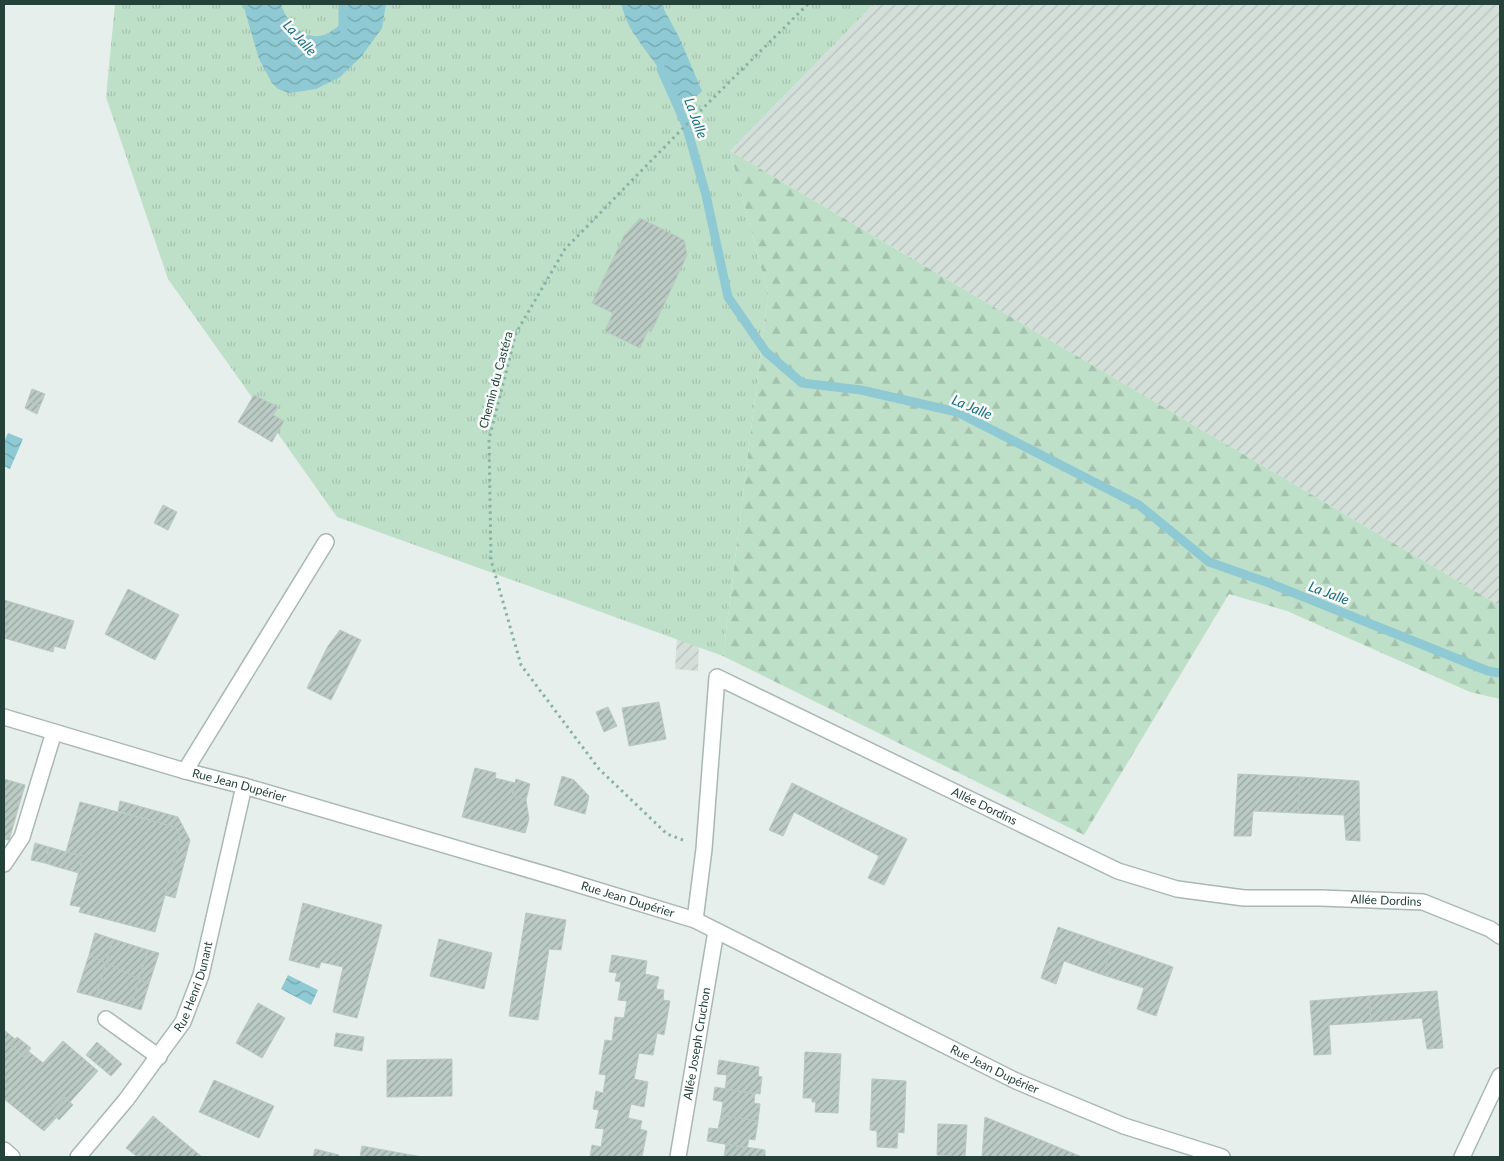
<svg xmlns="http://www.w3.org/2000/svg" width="1504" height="1161" viewBox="0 0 1504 1161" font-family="Lato,sans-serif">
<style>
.industrial{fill:url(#industrial-furrows)}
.grass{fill:url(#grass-tufts)}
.forest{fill:url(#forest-firs)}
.water{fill:url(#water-waves)}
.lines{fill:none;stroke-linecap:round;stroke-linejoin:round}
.stream{stroke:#8ec9d4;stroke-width:9}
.building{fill:url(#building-hatch);stroke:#b8c9c2}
.minor-casing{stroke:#a8b8b2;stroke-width:18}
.path{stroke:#86b3a5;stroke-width:3;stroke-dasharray:2.5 4;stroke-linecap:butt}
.minor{stroke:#fff;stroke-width:15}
.labels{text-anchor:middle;stroke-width:5;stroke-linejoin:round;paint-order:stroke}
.street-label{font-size:12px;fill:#24423a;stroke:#f7fbf9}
.water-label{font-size:14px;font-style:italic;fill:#1c6f80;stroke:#f7fbf9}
</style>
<defs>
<pattern id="industrial-furrows" width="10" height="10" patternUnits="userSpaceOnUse" patternTransform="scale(1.25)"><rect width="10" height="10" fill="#d4dfda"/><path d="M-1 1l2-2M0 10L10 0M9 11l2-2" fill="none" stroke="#b6c1bc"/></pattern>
<pattern id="grass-tufts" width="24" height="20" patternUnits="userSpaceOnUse" patternTransform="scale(1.25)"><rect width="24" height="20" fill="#bfe0c8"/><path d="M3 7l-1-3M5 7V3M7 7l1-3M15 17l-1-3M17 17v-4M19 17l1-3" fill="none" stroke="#a4c1ad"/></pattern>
<pattern id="forest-firs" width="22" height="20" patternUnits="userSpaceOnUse" patternTransform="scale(1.25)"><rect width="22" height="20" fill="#bfe0c8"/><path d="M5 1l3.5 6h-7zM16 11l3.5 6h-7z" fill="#a4c1ad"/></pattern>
<pattern id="water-waves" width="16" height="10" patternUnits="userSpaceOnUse" patternTransform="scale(1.25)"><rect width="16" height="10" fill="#8ec9d4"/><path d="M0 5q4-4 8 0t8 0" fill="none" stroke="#74a5ad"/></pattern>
<pattern id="building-hatch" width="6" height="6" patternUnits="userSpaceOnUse" patternTransform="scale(1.25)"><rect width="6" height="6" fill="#bbcac4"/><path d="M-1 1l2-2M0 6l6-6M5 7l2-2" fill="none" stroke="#98a6a0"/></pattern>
</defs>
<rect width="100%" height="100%" fill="#e6efeb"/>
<path class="industrial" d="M 874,4 L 1500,4 L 1500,606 L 730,151 Z
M 677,638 L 699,639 L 698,671 L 675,669 Z"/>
<path class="grass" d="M 115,4 L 874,4 L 730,151 L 768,293 L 723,656 L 337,517 L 168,279 L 106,97 Z"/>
<path class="forest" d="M 730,151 L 1500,606 L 1500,699 L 1470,692 L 1287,611 L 1229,594 L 1084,835 L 723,656 L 768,293 Z"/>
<path class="water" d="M 243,4 L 281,4 C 287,26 312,47 333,30 C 336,28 340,26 342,22 C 345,17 346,10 348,4 L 386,4 L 382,28 L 361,57 L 340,77 L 316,89 L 289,93 L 278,89 L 272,83 L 259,59 Z
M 621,4 L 661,4 L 679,37 L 702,91 L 677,113 C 674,81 649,58 633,32 C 627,24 624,13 621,4 Z
M 8,433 L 23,439 L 10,469 L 4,466 L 4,442 Z
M 288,975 L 318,990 L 311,1005 L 281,989 Z"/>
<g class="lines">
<path class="stream" d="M 343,28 L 343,4
M 661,69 L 686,125 L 706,195 L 728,297 L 766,352 L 802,383 L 861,390 L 957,412 L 1139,505 L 1209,562 L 1269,583 L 1488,671 L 1500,673"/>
</g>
<path class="building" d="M 640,218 L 684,240 L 687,255 L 651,332 L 648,330 L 640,348 L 605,331 L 613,313 L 592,303 L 624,236 Z
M 32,389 L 45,394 L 40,406 L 28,400 Z
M 254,395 L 278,407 L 273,415 L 284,421 L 272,442 L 238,422 Z
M 28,400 L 40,406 L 37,414 L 25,408 Z
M 163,505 L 177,512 L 168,530 L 154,523 Z
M 128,589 L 179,615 L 155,660 L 105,634 Z
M 4,600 L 74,621 L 65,649 L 54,646 L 53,652 L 4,638 Z
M 340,630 L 361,640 L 331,700 L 307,688 L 328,646 Z
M 659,702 L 666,739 L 629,746 L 622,708 Z
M 608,707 L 617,726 L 604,732 L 596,712 Z
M 475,768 L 496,773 L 495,778 L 515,783 L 512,796 L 526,800 L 529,819 L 525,833 L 462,817 Z
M 1238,774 L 1300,777 L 1298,813 L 1253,811 L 1251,836 L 1234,836 Z
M 562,776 L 574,780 L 589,796 L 585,814 L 554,805 Z
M 1300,777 L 1359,781 L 1360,841 L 1346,840 L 1344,815 L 1298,813 Z
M 4,779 L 25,785 L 9,840 L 4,839 Z
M 516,779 L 530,784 L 526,800 L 512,796 Z
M 792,783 L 847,810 L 836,834 L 794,812 L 783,836 L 769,830 Z
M 120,801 L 178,817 L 190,840 L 175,898 L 165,895 L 181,836 L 175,827 L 118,811 Z
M 80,802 L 175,827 L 181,836 L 155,932 L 79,912 L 81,907 L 70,905 L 83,856 L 66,852 Z
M 847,810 L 907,839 L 884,885 L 868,878 L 879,856 L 836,834 Z
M 35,843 L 49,847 L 45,863 L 31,860 Z
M 49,847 L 66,852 L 54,866 L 45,863 Z
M 66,852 L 83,856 L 79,873 L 54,866 Z
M 303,903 L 382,925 L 357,1018 L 333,1012 L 343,967 L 321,962 L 319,968 L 289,960 Z
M 526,913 L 566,920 L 561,950 L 549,949 L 538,1020 L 509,1016 Z
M 1058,927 L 1112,946 L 1103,975 L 1064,961 L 1056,984 L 1041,978 Z
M 95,933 L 113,939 L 106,963 L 89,955 Z
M 113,939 L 148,950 L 139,979 L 106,963 Z
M 439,939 L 492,953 L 484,989 L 430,976 Z
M 1112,946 L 1173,967 L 1156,1016 L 1137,1009 L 1144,988 L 1103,975 Z
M 148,950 L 159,953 L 149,984 L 139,979 Z
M 89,955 L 106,963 L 96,997 L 77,992 Z
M 612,955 L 647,961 L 645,974 L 659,977 L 656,989 L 664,990 L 663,1000 L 670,1001 L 664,1035 L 657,1033 L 653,1055 L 639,1053 L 634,1079 L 648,1082 L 644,1107 L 631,1104 L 628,1118 L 642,1121 L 640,1129 L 647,1131 L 642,1157 L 590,1157 L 592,1145 L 601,1147 L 604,1129 L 595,1128 L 599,1110 L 593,1109 L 596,1091 L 603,1093 L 606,1075 L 599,1074 L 605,1040 L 612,1041 L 615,1017 L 624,1018 L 627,1001 L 618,1000 L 621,982 L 615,981 L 617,973 L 609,972 Z
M 106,963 L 139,979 L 131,1007 L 96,997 Z
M 139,979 L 149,984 L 141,1010 L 131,1007 Z
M 1437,991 L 1443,1048 L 1427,1049 L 1422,1018 L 1371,1022 L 1369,996 Z
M 1369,996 L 1371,1022 L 1329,1025 L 1331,1054 L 1314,1055 L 1310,1001 Z
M 258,1003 L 285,1018 L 262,1058 L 236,1043 Z
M 4,1030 L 15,1039 L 10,1045 L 24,1057 L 28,1051 L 43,1063 L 63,1041 L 98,1071 L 70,1102 L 65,1097 L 51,1113 L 56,1118 L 44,1131 L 4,1099 Z
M 336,1033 L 364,1037 L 362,1051 L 334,1046 Z
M 17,1037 L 31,1048 L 24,1057 L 10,1045 Z
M 97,1042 L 122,1064 L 111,1076 L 86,1055 Z
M 805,1052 L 841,1054 L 838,1113 L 815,1112 L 816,1102 L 812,1102 L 812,1098 L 803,1098 Z
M 452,1059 L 452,1096 L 387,1097 L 387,1060 Z
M 719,1060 L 759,1067 L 758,1076 L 762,1077 L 760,1094 L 725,1089 L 727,1075 L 717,1074 Z
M 872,1079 L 906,1081 L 904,1133 L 898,1132 L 897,1148 L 877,1147 L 877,1131 L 870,1130 Z
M 214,1080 L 274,1106 L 259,1138 L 199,1112 Z
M 715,1087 L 755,1094 L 754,1103 L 760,1104 L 758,1121 L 721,1115 L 723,1102 L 713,1100 Z
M 65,1097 L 73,1105 L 59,1120 L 51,1113 Z
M 721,1115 L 758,1121 L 755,1140 L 749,1139 L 747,1148 L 707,1141 L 709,1128 L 718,1129 Z
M 153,1116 L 202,1157 L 138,1157 L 126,1148 Z
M 985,1117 L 1082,1157 L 982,1157 Z
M 938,1124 L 967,1125 L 965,1157 L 937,1155 Z
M 726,1144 L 765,1150 L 765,1157 L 724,1157 Z
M 362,1146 L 422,1157 L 360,1157 Z
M 315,1149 L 339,1155 L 338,1157 L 313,1157 Z"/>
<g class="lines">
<defs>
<g id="minor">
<path id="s1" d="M 4,717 L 185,771 L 244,786 L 554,877 L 695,920 L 1016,1081 L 1124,1126 L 1222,1157"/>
<path d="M 185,771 L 326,542"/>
<path d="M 4,864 L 22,837 L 54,732"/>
<path id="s2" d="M 695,920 L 704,849 L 717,677 L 1118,871 L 1177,889 L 1244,898 L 1321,898 L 1423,902 L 1490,929 L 1500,936"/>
<path d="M 106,1019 L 159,1057"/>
<path d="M 4,1150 L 12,1157"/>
<path id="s3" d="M 78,1157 L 126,1100 L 183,1022 L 201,975 L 244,786"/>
<path id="s4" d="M 678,1157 L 716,931"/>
<path d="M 1462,1157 L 1500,1076"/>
</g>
</defs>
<use href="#minor" class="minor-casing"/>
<path class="path" d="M 683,840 L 667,834 L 599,769 L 521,665 L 491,560 L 489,439 L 516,333 L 565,249 L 686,125 L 808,4"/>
<use href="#minor" class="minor"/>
</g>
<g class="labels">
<g class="street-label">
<text transform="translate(496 380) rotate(-75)" y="4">Chemin du Castéra</text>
<text dy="4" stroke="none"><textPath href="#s1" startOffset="245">Rue Jean Dupérier</textPath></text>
<text dy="4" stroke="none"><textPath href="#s2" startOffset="541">Allée Dordins</textPath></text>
<text dy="4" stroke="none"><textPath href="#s1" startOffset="650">Rue Jean Dupérier</textPath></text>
<text dy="4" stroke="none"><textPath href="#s2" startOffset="961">Allée Dordins</textPath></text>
<text dy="4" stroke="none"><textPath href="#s3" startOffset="208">Rue Henri Dunant</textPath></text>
<text dy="4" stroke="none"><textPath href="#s4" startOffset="115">Allée Joseph Cruchon</textPath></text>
<text dy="4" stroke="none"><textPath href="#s1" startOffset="1055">Rue Jean Dupérier</textPath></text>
</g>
<g class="water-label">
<text transform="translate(300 38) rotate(48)" y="5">La Jalle</text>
<text transform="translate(696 118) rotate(70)" y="5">La Jalle</text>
<text transform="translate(972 407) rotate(23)" y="5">La Jalle</text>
<text transform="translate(1329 593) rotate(21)" y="5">La Jalle</text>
</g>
</g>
<rect width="1504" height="1161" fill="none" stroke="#24423a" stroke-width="10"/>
</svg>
